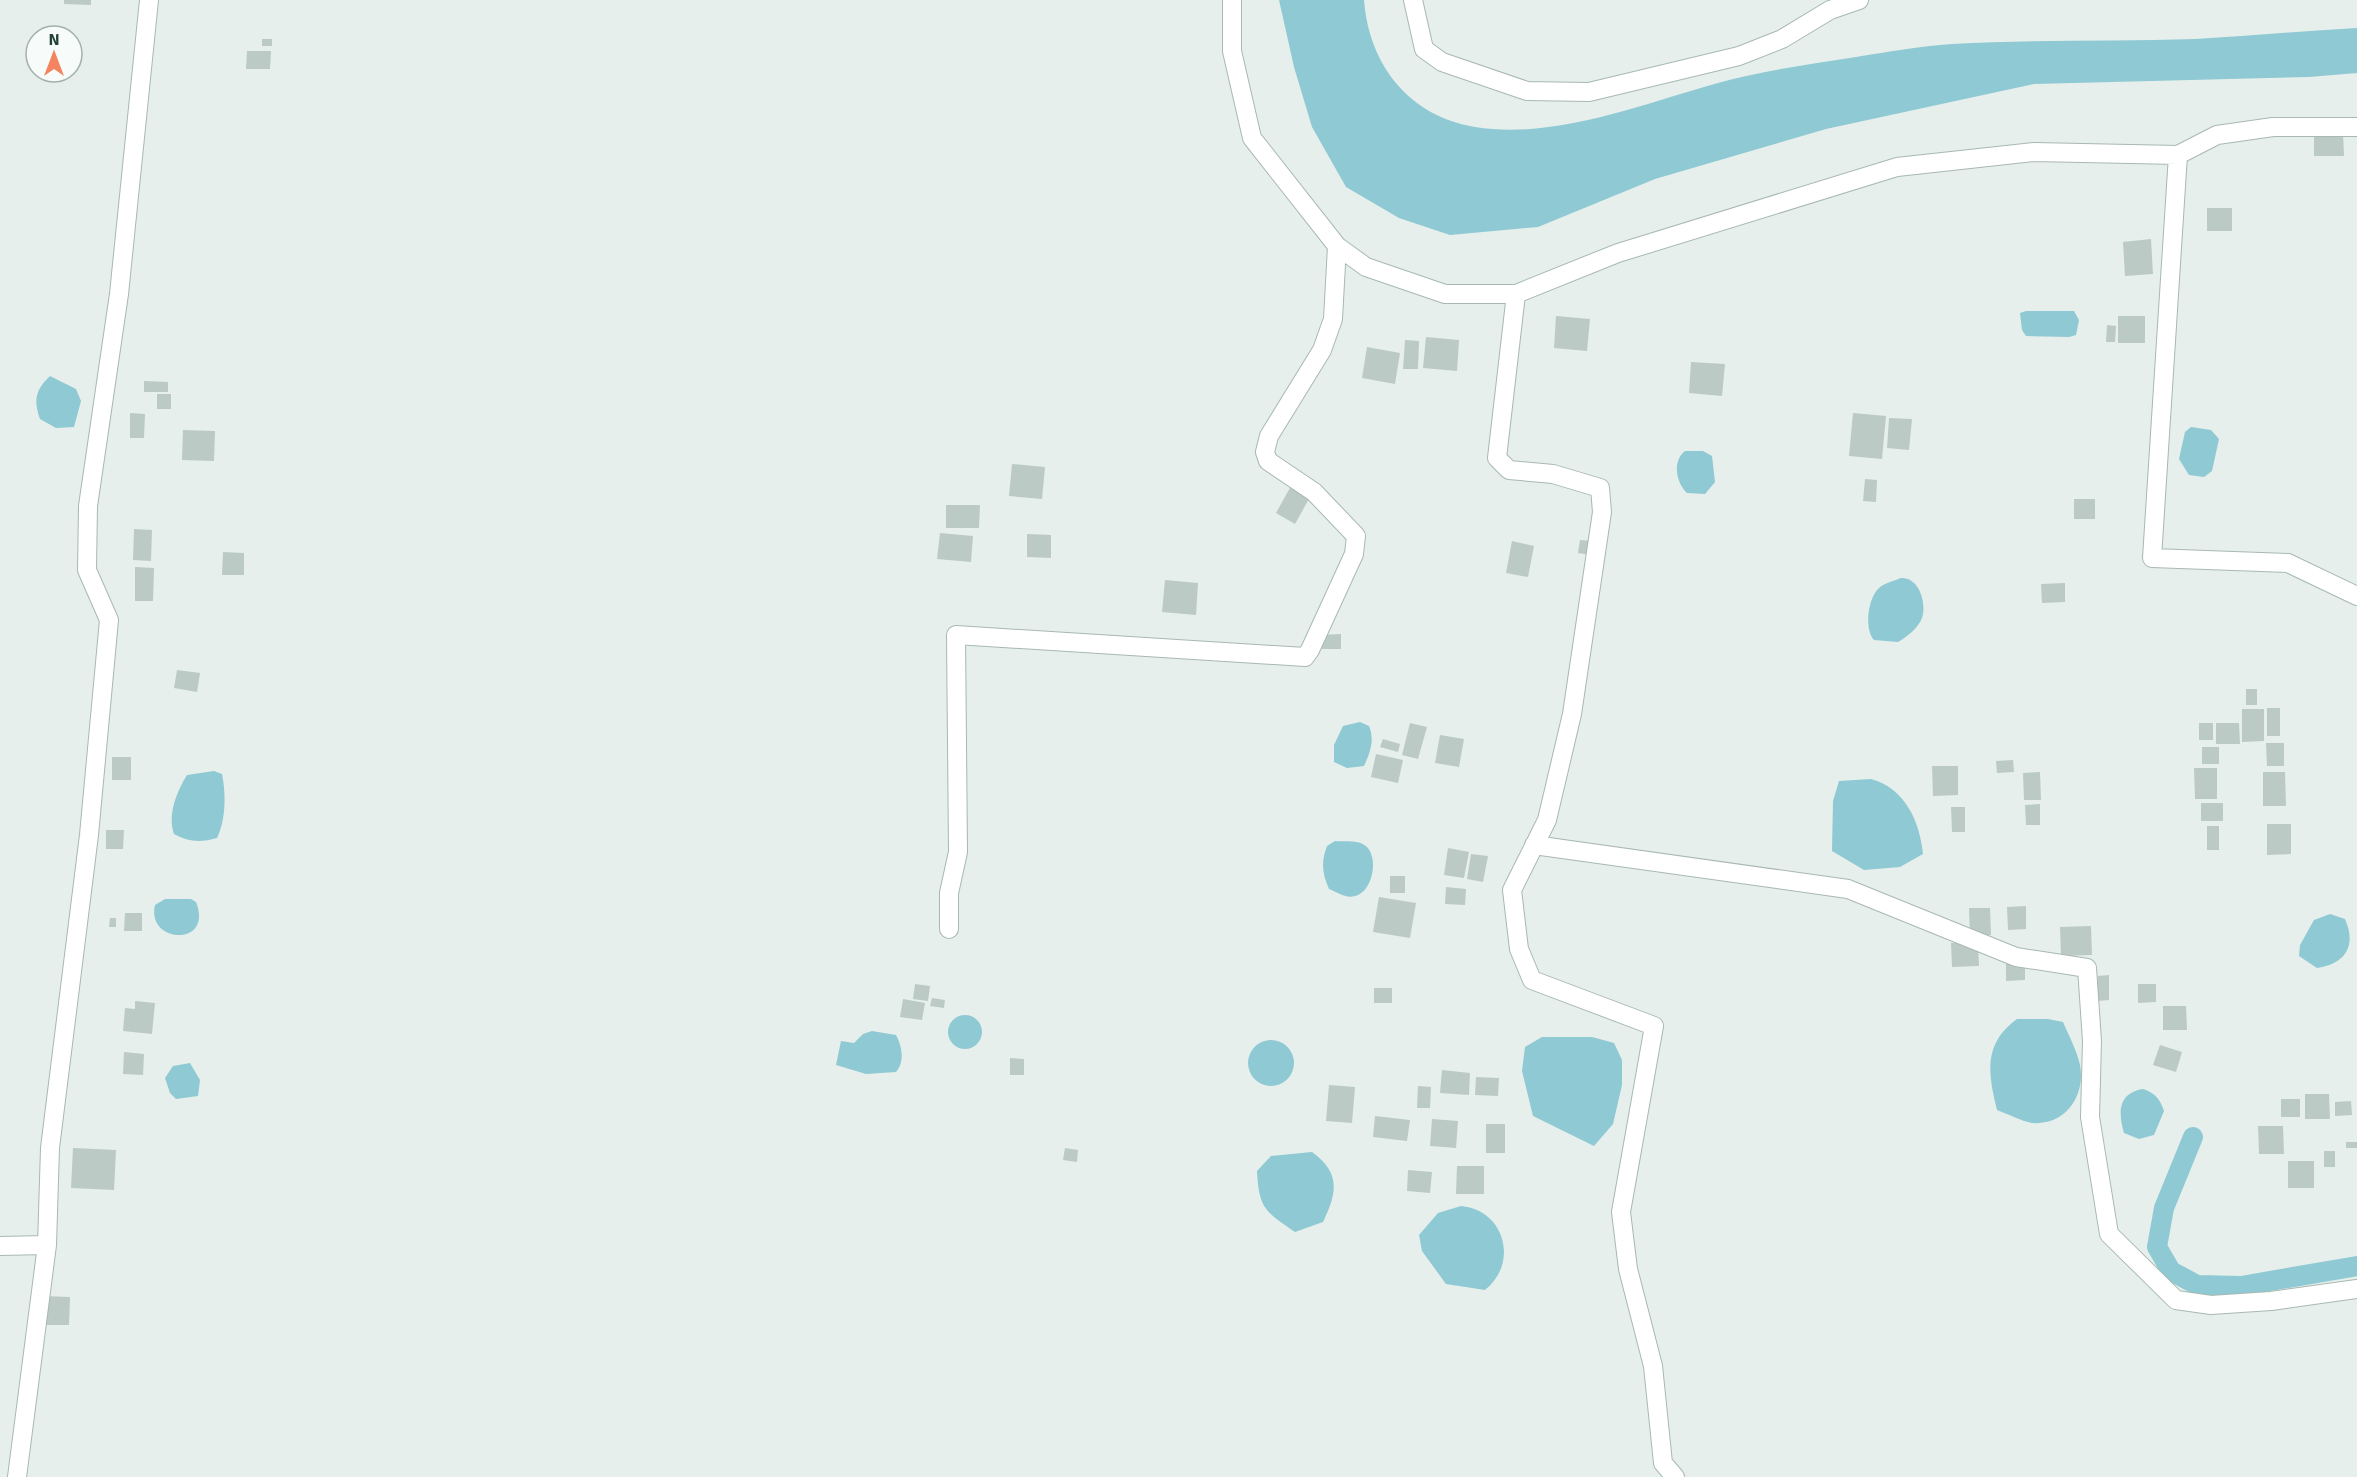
<svg xmlns="http://www.w3.org/2000/svg" width="2357" height="1477" viewBox="0 0 2357 1477" font-family="Signika,sans-serif">
<style>
.water{fill:#8ec9d4}
.lines{fill:none;stroke-linecap:round;stroke-linejoin:round}
.canal{stroke:#8ec9d4;stroke-width:20}
.building{fill:#bbcac4}
.minor-casing{stroke:#a8b8b2;stroke-width:20}
.minor{stroke:#fff;stroke-width:18}
</style>
<rect width="100%" height="100%" fill="#e6efeb"/>
<path class="water" d="M 1279,0 L 1364,0 C 1369,65 1409,116 1475,127 C 1554,140 1642,104 1718,83 C 1762,71 1810,64 1856,57 C 1887,52 1920,46 1952,44 C 2033,39 2114,42 2195,39 C 2249,36 2303,31 2357,28 L 2357,73 L 2309,77 L 2034,84 L 1826,129 L 1655,179 L 1538,227 L 1450,235 L 1399,218 L 1346,187 L 1312,127 L 1294,67 Z
M 2026,311 L 2074,311 L 2079,320 L 2076,335 L 2069,337 L 2026,336 L 2022,330 L 2020,313 Z
M 50,376 L 76,389 L 81,401 L 74,427 L 56,428 L 40,419 C 33,400 36,389 50,376 Z
M 2191,427 L 2211,430 L 2219,439 L 2212,471 L 2204,477 L 2189,475 L 2179,459 L 2185,432 Z
M 1685,451 L 1703,451 L 1712,456 L 1715,482 L 1705,494 L 1687,493 C 1676,483 1672,461 1685,451 Z
M 1901,578 C 1919,577 1927,603 1922,618 C 1918,628 1907,637 1898,642 L 1874,640 C 1864,629 1868,599 1878,589 C 1883,583 1894,581 1901,578 Z
M 1360,722 L 1369,726 C 1375,740 1370,753 1364,766 L 1347,768 L 1334,762 L 1334,745 L 1343,726 Z
M 214,771 L 222,774 C 226,793 226,820 217,838 C 200,843 188,842 174,834 C 167,815 177,791 187,775 Z
M 1871,779 C 1905,788 1920,822 1923,854 L 1900,867 L 1864,870 L 1832,851 L 1833,801 L 1839,781 Z
M 1335,841 C 1345,842 1359,839 1367,847 C 1379,860 1372,892 1355,896 C 1346,899 1337,892 1329,889 C 1322,873 1321,862 1327,846 Z
M 165,899 L 191,899 L 196,902 C 214,947 146,944 155,905 Z
M 2330,914 L 2345,919 C 2357,946 2345,964 2317,968 L 2299,956 L 2300,945 L 2314,920 Z
M948 1032a17 17 0 1 1 34 0a17 17 0 1 1-34 0Z
M 2017,1019 L 2048,1019 L 2063,1022 C 2069,1036 2077,1051 2080,1065 C 2086,1096 2065,1126 2032,1123 C 2021,1121 2008,1114 1997,1110 C 1988,1073 1983,1044 2017,1019 Z
M 872,1031 L 896,1035 C 902,1046 905,1062 896,1072 L 866,1074 L 836,1065 L 841,1041 L 854,1043 L 863,1034 Z
M 1542,1037 L 1592,1037 L 1614,1043 L 1622,1060 L 1622,1085 L 1613,1124 L 1594,1146 L 1533,1116 L 1522,1071 L 1525,1047 Z
M1248 1063a23 23 0 1 1 46 0a23 23 0 1 1-46 0Z
M 190,1063 L 200,1080 L 198,1096 L 176,1099 L 170,1093 L 165,1078 L 173,1066 Z
M 2143,1089 C 2155,1093 2160,1099 2164,1111 L 2154,1135 L 2139,1139 L 2124,1133 C 2118,1112 2118,1093 2143,1089 Z
M 1312,1152 C 1341,1173 1337,1193 1323,1222 L 1295,1232 C 1265,1211 1259,1209 1257,1171 L 1271,1156 Z
M 1461,1206 C 1505,1210 1519,1263 1485,1290 L 1446,1284 L 1422,1251 L 1419,1235 L 1438,1213 Z"/>
<g class="lines">
<path class="canal" d="M 2193,1137 L 2164,1208 L 2157,1247 L 2171,1271 L 2197,1285 L 2241,1286 L 2357,1266"/>
</g>
<path class="building" d="M 64,0 L 91,0 L 91,5 L 64,4 Z
M 262,39 L 272,39 L 272,46 L 262,46 Z
M 247,51 L 271,51 L 270,69 L 246,69 Z
M 2314,133 L 2343,133 L 2344,156 L 2314,156 Z
M 2207,208 L 2232,208 L 2232,231 L 2207,231 Z
M 2151,239 L 2153,274 L 2125,276 L 2123,242 Z
M 1556,316 L 1590,319 L 1587,351 L 1554,348 Z
M 2118,316 L 2145,316 L 2145,343 L 2118,343 Z
M 2107,325 L 2116,326 L 2115,342 L 2106,342 Z
M 1426,337 L 1459,340 L 1457,371 L 1423,368 Z
M 1405,340 L 1419,341 L 1418,369 L 1403,369 Z
M 1367,347 L 1400,353 L 1395,384 L 1362,378 Z
M 1691,362 L 1725,364 L 1722,396 L 1689,393 Z
M 144,381 L 168,382 L 168,392 L 144,392 Z
M 157,394 L 171,394 L 171,409 L 157,409 Z
M 130,413 L 145,414 L 144,438 L 130,438 Z
M 1853,413 L 1886,416 L 1882,459 L 1849,456 Z
M 1889,418 L 1912,419 L 1909,450 L 1887,448 Z
M 183,430 L 215,431 L 214,461 L 182,460 Z
M 1012,464 L 1045,467 L 1042,499 L 1009,496 Z
M 1865,479 L 1877,480 L 1876,502 L 1863,501 Z
M 1291,486 L 1310,497 L 1295,524 L 1276,513 Z
M 2074,499 L 2095,499 L 2095,519 L 2074,519 Z
M 946,505 L 980,505 L 979,528 L 946,528 Z
M 134,529 L 152,530 L 151,561 L 133,560 Z
M 940,533 L 973,536 L 971,562 L 937,559 Z
M 1027,534 L 1051,535 L 1051,558 L 1027,557 Z
M 1580,540 L 1593,541 L 1591,555 L 1578,553 Z
M 1512,541 L 1534,546 L 1528,577 L 1506,573 Z
M 223,552 L 244,553 L 244,575 L 222,575 Z
M 135,567 L 154,568 L 153,601 L 135,601 Z
M 1165,580 L 1198,583 L 1196,615 L 1162,612 Z
M 2065,583 L 2065,602 L 2042,603 L 2041,584 Z
M 1341,634 L 1341,649 L 1322,649 L 1321,635 Z
M 177,670 L 200,673 L 197,692 L 174,688 Z
M 2246,689 L 2257,689 L 2257,705 L 2246,705 Z
M 2267,708 L 2280,708 L 2280,736 L 2267,736 Z
M 2242,709 L 2264,709 L 2264,741 L 2242,742 Z
M 1410,723 L 1427,727 L 1418,759 L 1402,755 Z
M 2199,723 L 2213,723 L 2213,740 L 2199,740 Z
M 2216,723 L 2239,723 L 2240,744 L 2216,744 Z
M 1440,735 L 1464,739 L 1459,767 L 1435,763 Z
M 1383,739 L 1400,744 L 1398,752 L 1380,747 Z
M 2266,743 L 2284,743 L 2284,766 L 2267,766 Z
M 2202,747 L 2219,747 L 2219,764 L 2202,764 Z
M 1376,754 L 1403,760 L 1398,783 L 1371,777 Z
M 112,757 L 131,757 L 131,780 L 112,780 Z
M 2013,760 L 2014,772 L 1997,773 L 1996,761 Z
M 1932,766 L 1958,766 L 1958,795 L 1933,796 Z
M 2194,768 L 2217,768 L 2217,799 L 2195,799 Z
M 2040,772 L 2041,800 L 2024,800 L 2023,773 Z
M 2263,772 L 2285,772 L 2286,806 L 2263,806 Z
M 2201,803 L 2223,803 L 2223,821 L 2201,821 Z
M 2040,804 L 2040,825 L 2026,825 L 2025,805 Z
M 1951,807 L 1965,807 L 1965,832 L 1952,832 Z
M 2267,824 L 2291,824 L 2291,854 L 2267,855 Z
M 2207,826 L 2219,826 L 2219,850 L 2207,850 Z
M 106,830 L 124,830 L 123,849 L 106,849 Z
M 1448,848 L 1469,852 L 1464,878 L 1444,875 Z
M 1471,854 L 1488,856 L 1483,882 L 1467,879 Z
M 1390,876 L 1405,876 L 1405,893 L 1390,893 Z
M 1446,887 L 1466,889 L 1465,905 L 1445,904 Z
M 1379,897 L 1416,903 L 1410,938 L 1373,932 Z
M 2026,906 L 2026,929 L 2008,930 L 2007,907 Z
M 1969,908 L 1990,908 L 1991,935 L 1970,936 Z
M 125,913 L 142,913 L 142,931 L 124,931 Z
M 110,918 L 116,918 L 116,927 L 109,927 Z
M 2091,926 L 2092,955 L 2061,956 L 2060,927 Z
M 1978,942 L 1979,966 L 1952,967 L 1951,943 Z
M 2006,964 L 2025,964 L 2025,980 L 2006,981 Z
M 2109,975 L 2109,1000 L 2098,1001 L 2098,976 Z
M 915,984 L 930,986 L 928,1001 L 913,999 Z
M 2138,984 L 2156,984 L 2156,1002 L 2138,1003 Z
M 1374,988 L 1392,988 L 1392,1003 L 1374,1003 Z
M 932,998 L 945,1000 L 944,1008 L 930,1006 Z
M 903,999 L 925,1003 L 922,1020 L 900,1017 Z
M 135,1001 L 155,1003 L 152,1034 L 123,1031 L 125,1008 L 135,1009 Z
M 2163,1006 L 2186,1006 L 2187,1030 L 2163,1030 Z
M 2160,1045 L 2182,1052 L 2176,1072 L 2153,1065 Z
M 124,1052 L 144,1054 L 143,1075 L 123,1074 Z
M 1010,1058 L 1024,1059 L 1024,1075 L 1010,1075 Z
M 1442,1070 L 1470,1073 L 1469,1095 L 1440,1093 Z
M 1476,1077 L 1499,1078 L 1498,1096 L 1475,1095 Z
M 1329,1085 L 1355,1087 L 1352,1123 L 1326,1121 Z
M 1418,1086 L 1431,1087 L 1430,1108 L 1417,1108 Z
M 2305,1094 L 2329,1094 L 2330,1119 L 2305,1119 Z
M 2281,1099 L 2300,1099 L 2300,1117 L 2281,1117 Z
M 2351,1101 L 2352,1115 L 2335,1116 L 2335,1102 Z
M 1375,1116 L 1410,1120 L 1407,1141 L 1373,1137 Z
M 1432,1119 L 1458,1121 L 1456,1148 L 1430,1146 Z
M 1486,1124 L 1505,1124 L 1505,1153 L 1486,1153 Z
M 2258,1126 L 2283,1126 L 2284,1154 L 2259,1154 Z
M 2346,1142 L 2357,1142 L 2357,1148 L 2346,1148 Z
M 73,1148 L 116,1150 L 114,1190 L 71,1188 Z
M 1065,1148 L 1078,1150 L 1077,1162 L 1063,1160 Z
M 2324,1151 L 2335,1151 L 2335,1167 L 2324,1167 Z
M 2288,1161 L 2314,1161 L 2314,1188 L 2288,1188 Z
M 1457,1166 L 1484,1166 L 1484,1194 L 1456,1194 Z
M 1408,1170 L 1432,1172 L 1430,1193 L 1407,1191 Z
M 43,1296 L 70,1297 L 69,1325 L 42,1325 Z"/>
<g class="lines">
<defs>
<path id="minor" d="M 1232,0 L 1232,51 L 1252,138 L 1337,246 L 1366,267 L 1445,294 L 1516,294
M 1413,0 L 1424,49 L 1442,62 L 1527,91 L 1589,92 L 1739,56 L 1782,39 L 1830,10 L 1859,0
M 2178,155 L 2152,558 L 2288,563 L 2357,596
M 1534,845 L 1848,889 L 2016,957 L 2087,968 L 2092,1041 L 2090,1117 L 2109,1234 L 2176,1300 L 2211,1305 L 2271,1301 L 2357,1289
M 949,929 L 949,893 L 958,852 L 956,635 L 1305,657 L 1310,650 L 1354,554 L 1356,536 L 1314,492 L 1268,461 L 1265,452 L 1269,436 L 1322,350 L 1333,319 L 1337,246
M 0,1246 L 47,1245
M 17,1477 L 47,1245 L 50,1148 L 89,835 L 109,620 L 87,570 L 88,506 L 119,294 L 149,0
M 1675,1477 L 1663,1463 L 1653,1366 L 1628,1269 L 1621,1212 L 1654,1026 L 1532,980 L 1519,949 L 1512,890 L 1547,820 L 1572,714 L 1602,512 L 1600,488 L 1553,474 L 1509,470 L 1497,458 L 1516,294 L 1618,253 L 1897,167 L 2034,152 L 2178,155 L 2217,135 L 2273,127 L 2357,127"/>
</defs>
<use href="#minor" class="minor-casing"/>
<use href="#minor" class="minor"/>
</g>
<g transform="translate(54 54)"><circle r="28" fill="#f7fbf9" stroke="#a3b1ad" stroke-width="1.5"/>
<path d="M0-4.5L10 22L0 15L-10 22Z" fill="#f4845f"/>
<text y="-9" font-size="16" font-weight="bold" text-anchor="middle" fill="#24423a">N</text>
</g>
</svg>
